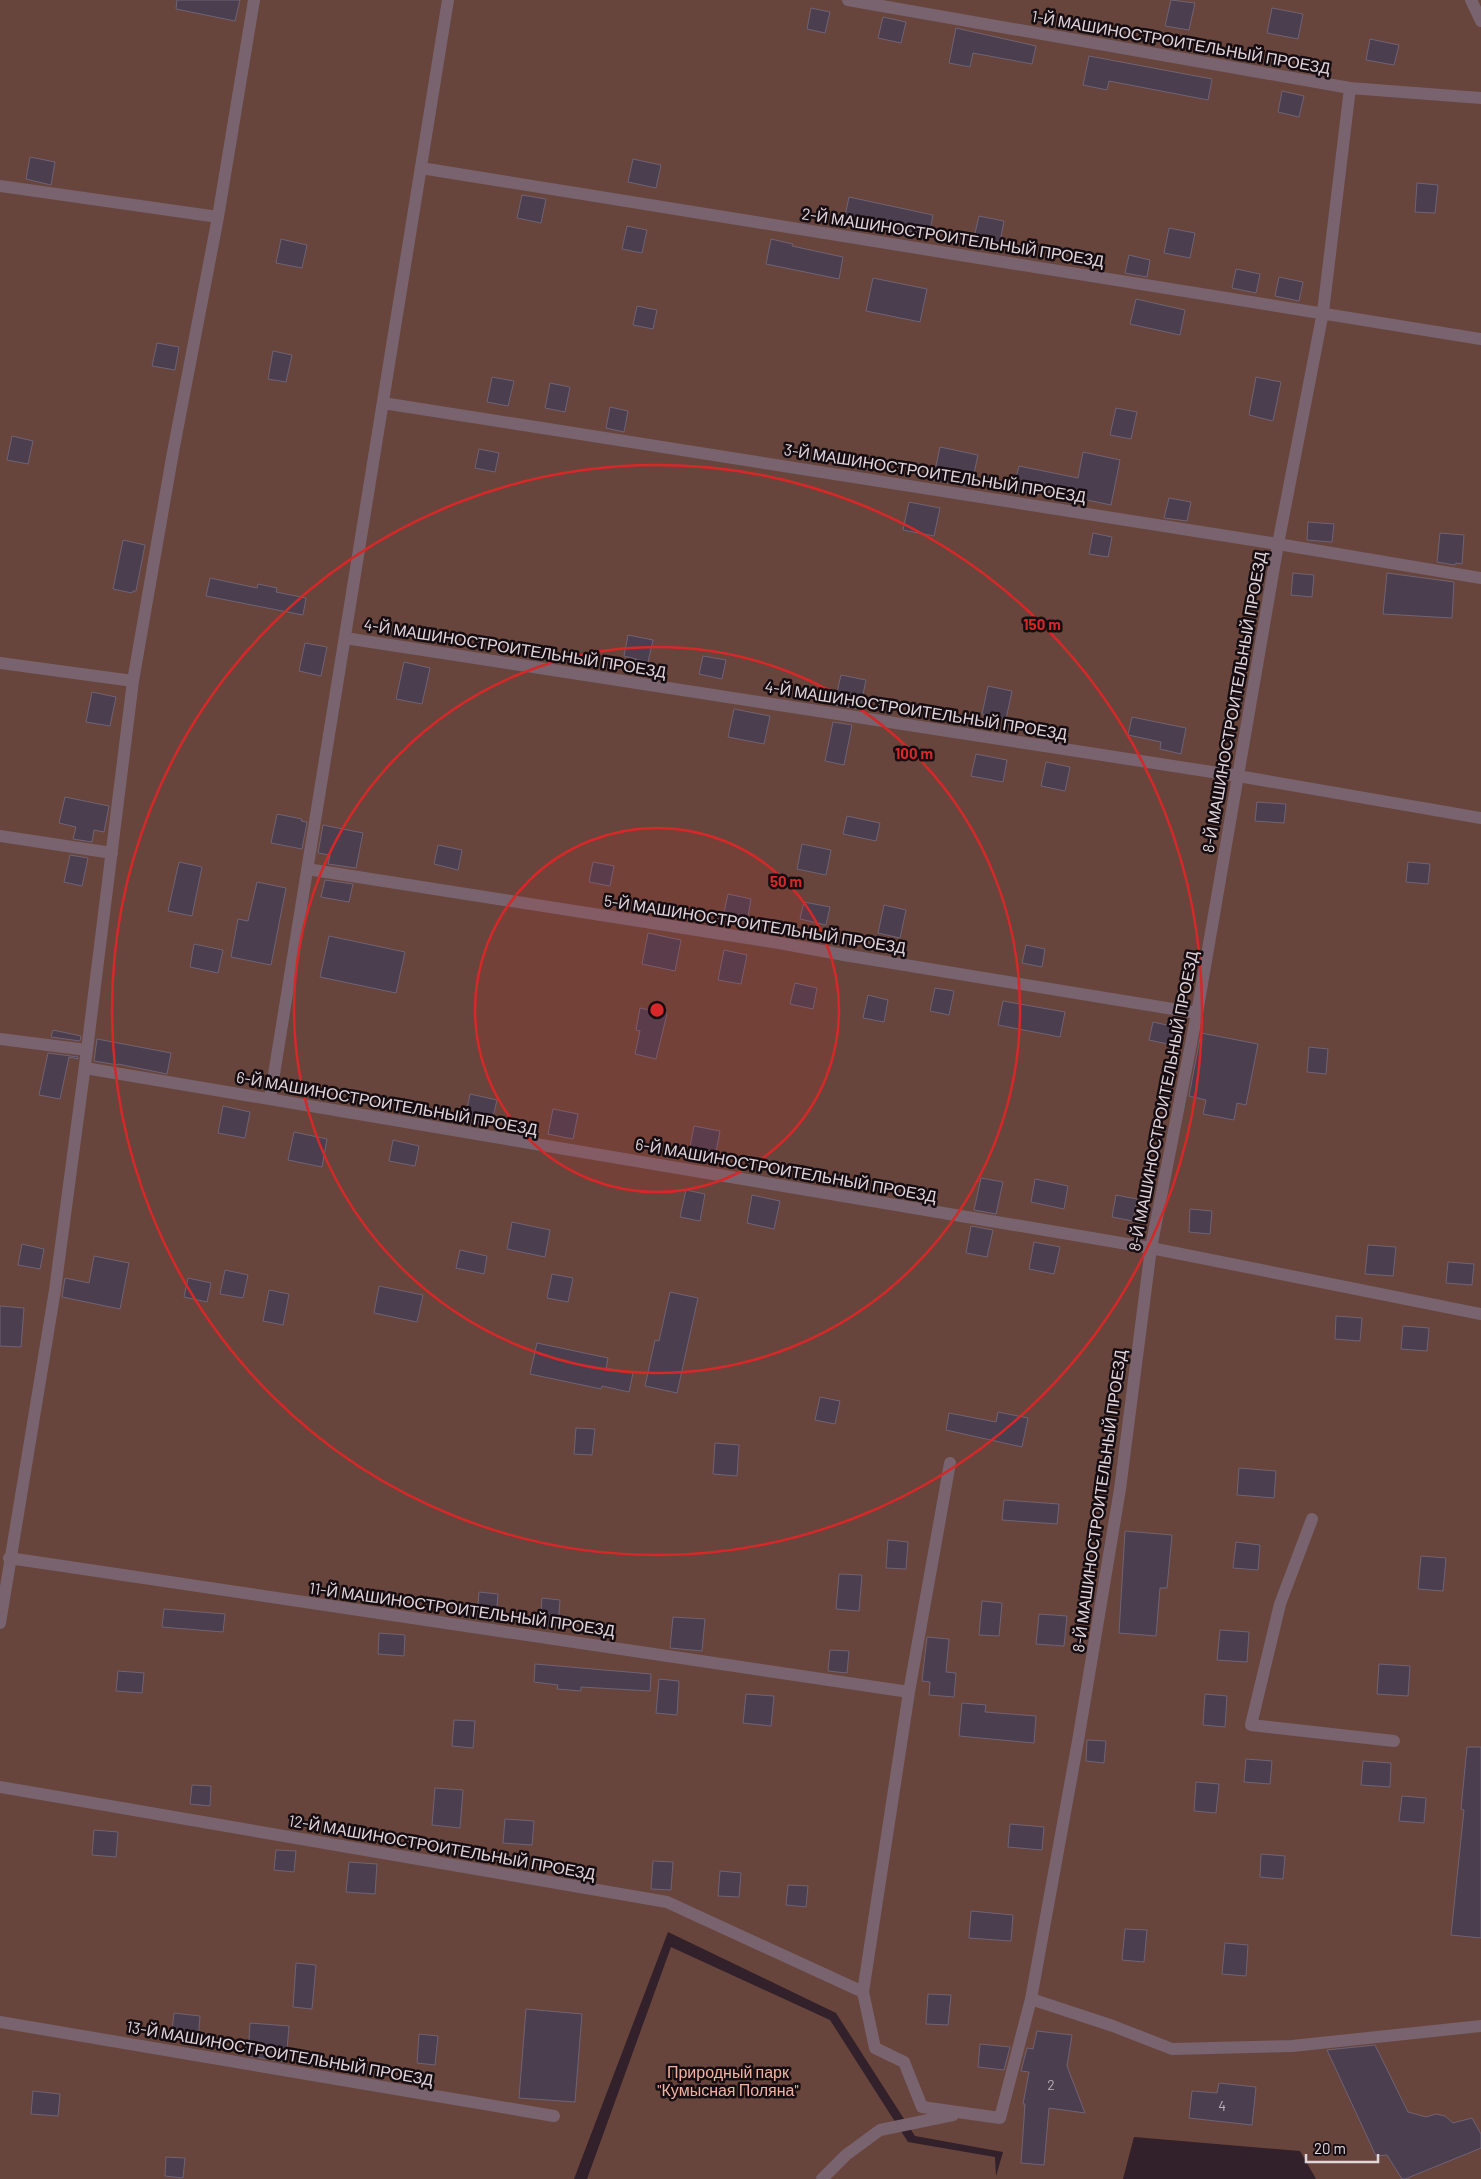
<svg xmlns="http://www.w3.org/2000/svg" width="1481" height="2179" viewBox="0 0 1481 2179" font-family="Barlow,sans-serif">
<style>
.green{fill:#67453c}
.building{fill:#4b3f4f;stroke:#706274}
.lines{fill:none;stroke-linecap:round;stroke-linejoin:round}
.minor{stroke:#78636e;stroke-width:12}
.ring{fill:none;stroke:#d62828;stroke-width:2.5}
.labels{text-anchor:middle;stroke-width:5;stroke-linejoin:round;paint-order:stroke}
.number-label{font-size:14px;fill:#bcb0b8}
.street-label{font-size:16px;fill:#e1d5db;stroke:#150d11}
.park-label{font-size:16px;fill:#f3b2a0;stroke:#150d11}
.centre{fill:#d62828;stroke:#150d11;stroke-width:2.5}
.ring-label{font-size:15px;text-anchor:middle;font-weight:bold;fill:#d62828;stroke:#150d11;stroke-width:5;stroke-linejoin:round;paint-order:stroke}
</style>
<rect width="100%" height="100%" fill="#32202a"/>
<path class="green" d="M 0,0 L 1481,0 L 1481,2179 L 1316,2179 L 1300,2151 L 1134,2137 L 1123,2179 L 587,2179 L 671,1947 L 830,2020 L 908,2142 L 995,2157 L 996,2176 L 1003,2152 L 915,2136 L 836,2013 L 668,1932 L 574,2179 L 0,2179 Z"/>
<path class="building" d="M 177,0 L 240,0 L 235,21 L 176,9 Z
M 1171,0 L 1195,3 L 1189,30 L 1165,26 Z
M 811,8 L 830,12 L 825,33 L 807,29 Z
M 1272,8 L 1303,14 L 1298,39 L 1267,33 Z
M 883,17 L 906,22 L 901,43 L 878,38 Z
M 956,28 L 1036,46 L 1032,64 L 973,53 L 970,67 L 949,63 Z
M 1370,39 L 1399,45 L 1394,65 L 1366,60 Z
M 1089,56 L 1212,79 L 1208,100 L 1109,81 L 1107,90 L 1083,85 Z
M 1282,91 L 1304,96 L 1299,117 L 1278,112 Z
M 30,157 L 55,162 L 51,185 L 26,179 Z
M 633,159 L 661,165 L 656,188 L 628,182 Z
M 1417,183 L 1438,185 L 1435,213 L 1415,212 Z
M 522,195 L 546,199 L 541,223 L 517,218 Z
M 849,197 L 933,215 L 929,235 L 868,223 L 868,226 L 844,221 Z
M 979,216 L 1004,221 L 999,247 L 973,242 Z
M 627,226 L 647,230 L 642,253 L 622,249 Z
M 1169,228 L 1195,233 L 1190,258 L 1164,253 Z
M 281,239 L 307,245 L 302,268 L 276,263 Z
M 771,239 L 793,244 L 792,246 L 843,257 L 839,279 L 766,264 Z
M 1129,255 L 1150,260 L 1147,277 L 1125,273 Z
M 1236,269 L 1260,274 L 1256,293 L 1232,288 Z
M 1279,277 L 1303,282 L 1299,301 L 1275,296 Z
M 873,278 L 927,289 L 920,322 L 866,311 Z
M 1136,299 L 1185,310 L 1180,335 L 1130,324 Z
M 637,306 L 657,310 L 653,329 L 633,325 Z
M 157,343 L 179,347 L 175,370 L 152,366 Z
M 273,351 L 292,355 L 286,382 L 268,379 Z
M 492,377 L 514,381 L 508,406 L 487,402 Z
M 1256,377 L 1281,382 L 1273,421 L 1249,415 Z
M 550,383 L 570,387 L 565,412 L 545,408 Z
M 610,407 L 628,411 L 624,432 L 606,428 Z
M 1116,408 L 1137,412 L 1131,439 L 1110,435 Z
M 12,436 L 33,441 L 28,464 L 7,460 Z
M 940,447 L 978,455 L 971,487 L 933,480 Z
M 479,449 L 499,453 L 495,472 L 475,468 Z
M 1083,452 L 1120,460 L 1111,505 L 1040,490 L 1038,495 L 1013,490 L 1019,466 L 1078,478 Z
M 1169,498 L 1191,502 L 1187,521 L 1164,518 Z
M 909,502 L 940,508 L 934,536 L 903,530 Z
M 1308,522 L 1334,524 L 1332,542 L 1307,540 Z
M 1093,533 L 1112,537 L 1108,557 L 1089,554 Z
M 1440,533 L 1464,535 L 1462,564 L 1456,563 L 1455,565 L 1437,562 Z
M 123,540 L 145,545 L 136,591 L 133,591 L 132,593 L 113,589 Z
M 1293,573 L 1314,575 L 1312,597 L 1291,595 Z
M 1387,573 L 1454,582 L 1452,618 L 1383,614 Z
M 210,578 L 257,588 L 258,584 L 277,588 L 276,592 L 306,598 L 303,615 L 206,596 Z
M 628,635 L 653,640 L 648,662 L 624,656 Z
M 305,643 L 327,647 L 321,676 L 299,671 Z
M 703,656 L 726,660 L 722,679 L 699,674 Z
M 404,662 L 430,668 L 422,704 L 396,699 Z
M 841,675 L 866,680 L 860,709 L 834,705 Z
M 988,686 L 1012,691 L 1006,719 L 982,714 Z
M 92,692 L 116,697 L 110,726 L 86,722 Z
M 734,709 L 770,716 L 764,744 L 728,737 Z
M 1132,717 L 1186,728 L 1181,754 L 1160,749 L 1161,742 L 1128,735 Z
M 833,722 L 852,725 L 844,765 L 825,761 Z
M 976,754 L 1007,760 L 1003,782 L 971,776 Z
M 1046,762 L 1070,767 L 1065,791 L 1041,786 Z
M 65,797 L 109,806 L 104,832 L 94,830 L 92,842 L 73,839 L 76,827 L 59,823 Z
M 1257,802 L 1286,804 L 1284,823 L 1255,821 Z
M 277,814 L 302,819 L 301,821 L 307,822 L 302,849 L 271,843 Z
M 847,816 L 880,823 L 876,841 L 843,834 Z
M 323,825 L 363,833 L 356,868 L 328,864 L 330,855 L 318,853 Z
M 802,844 L 831,850 L 826,875 L 797,869 Z
M 438,845 L 462,850 L 458,870 L 434,864 Z
M 70,855 L 88,858 L 82,886 L 64,882 Z
M 179,862 L 202,867 L 192,916 L 168,911 Z
M 593,862 L 614,866 L 610,886 L 589,882 Z
M 1408,862 L 1430,864 L 1428,884 L 1406,882 Z
M 325,880 L 353,884 L 349,902 L 321,897 Z
M 257,882 L 286,888 L 271,965 L 231,957 L 238,919 L 248,921 Z
M 728,894 L 751,899 L 747,922 L 723,917 Z
M 804,902 L 830,907 L 826,925 L 800,919 Z
M 884,905 L 906,910 L 900,938 L 878,933 Z
M 648,933 L 681,940 L 675,971 L 642,964 Z
M 329,936 L 405,952 L 396,993 L 320,977 Z
M 194,944 L 223,950 L 218,973 L 190,967 Z
M 1026,945 L 1045,949 L 1042,967 L 1022,963 Z
M 724,950 L 747,955 L 741,984 L 718,980 Z
M 795,983 L 817,988 L 813,1009 L 790,1004 Z
M 935,988 L 954,991 L 949,1015 L 930,1011 Z
M 868,995 L 888,1000 L 884,1022 L 863,1018 Z
M 1003,1001 L 1065,1012 L 1060,1037 L 998,1025 Z
M 640,1008 L 667,1014 L 656,1059 L 635,1054 L 640,1031 L 636,1030 Z
M 1153,1022 L 1176,1027 L 1172,1045 L 1149,1040 Z
M 53,1030 L 81,1036 L 80,1041 L 51,1037 Z
M 1201,1033 L 1258,1044 L 1246,1105 L 1237,1103 L 1234,1120 L 1203,1114 L 1206,1100 L 1189,1096 Z
M 97,1039 L 171,1053 L 167,1074 L 118,1064 L 118,1065 L 94,1061 Z
M 1309,1047 L 1328,1049 L 1326,1074 L 1307,1072 Z
M 48,1053 L 78,1057 L 78,1059 L 69,1057 L 60,1099 L 39,1095 Z
M 470,1094 L 497,1100 L 491,1125 L 465,1119 Z
M 223,1106 L 250,1112 L 245,1138 L 218,1133 Z
M 553,1109 L 578,1114 L 573,1139 L 548,1134 Z
M 694,1126 L 720,1131 L 716,1152 L 690,1147 Z
M 294,1132 L 327,1139 L 322,1167 L 288,1160 Z
M 393,1140 L 419,1146 L 415,1166 L 389,1161 Z
M 981,1178 L 1003,1182 L 996,1214 L 974,1210 Z
M 1035,1179 L 1068,1186 L 1064,1209 L 1031,1202 Z
M 686,1190 L 705,1194 L 700,1221 L 680,1217 Z
M 752,1195 L 780,1201 L 774,1229 L 747,1223 Z
M 1116,1195 L 1137,1199 L 1133,1221 L 1112,1217 Z
M 1190,1209 L 1212,1211 L 1210,1234 L 1189,1232 Z
M 512,1222 L 550,1230 L 545,1257 L 507,1249 Z
M 971,1226 L 993,1230 L 987,1257 L 966,1253 Z
M 1034,1242 L 1060,1247 L 1054,1274 L 1029,1269 Z
M 22,1244 L 44,1249 L 40,1269 L 18,1265 Z
M 1368,1245 L 1396,1247 L 1393,1276 L 1365,1274 Z
M 460,1250 L 487,1256 L 484,1274 L 456,1268 Z
M 94,1256 L 129,1263 L 120,1309 L 62,1297 L 65,1278 L 89,1283 Z
M 1448,1262 L 1474,1264 L 1472,1285 L 1446,1283 Z
M 225,1270 L 248,1275 L 243,1298 L 220,1294 Z
M 552,1274 L 573,1278 L 568,1302 L 547,1298 Z
M 188,1278 L 211,1283 L 207,1302 L 184,1297 Z
M 379,1286 L 423,1295 L 417,1322 L 374,1313 Z
M 269,1290 L 289,1294 L 283,1325 L 263,1321 Z
M 670,1292 L 698,1298 L 677,1393 L 645,1386 L 655,1340 L 659,1341 Z
M 0,1306 L 24,1308 L 21,1347 L 0,1346 Z
M 1336,1316 L 1362,1318 L 1360,1341 L 1335,1339 Z
M 1403,1326 L 1429,1328 L 1427,1351 L 1401,1349 Z
M 537,1343 L 608,1358 L 606,1368 L 633,1373 L 629,1392 L 602,1386 L 601,1389 L 530,1374 Z
M 820,1397 L 840,1401 L 835,1424 L 815,1420 Z
M 998,1412 L 1028,1418 L 1022,1447 L 946,1430 L 949,1413 L 996,1422 Z
M 576,1428 L 595,1429 L 592,1455 L 574,1454 Z
M 715,1443 L 739,1445 L 737,1476 L 713,1474 Z
M 1239,1468 L 1276,1471 L 1274,1498 L 1237,1495 Z
M 1004,1500 L 1059,1504 L 1057,1524 L 1002,1520 Z
M 1125,1531 L 1172,1535 L 1167,1588 L 1160,1588 L 1156,1636 L 1119,1633 Z
M 888,1540 L 908,1542 L 906,1569 L 886,1568 Z
M 1236,1542 L 1260,1545 L 1258,1570 L 1233,1568 Z
M 1421,1556 L 1446,1558 L 1443,1591 L 1418,1589 Z
M 839,1574 L 862,1575 L 859,1611 L 836,1609 Z
M 479,1592 L 498,1594 L 496,1620 L 477,1618 Z
M 542,1598 L 560,1600 L 558,1626 L 540,1625 Z
M 982,1601 L 1002,1603 L 999,1636 L 979,1635 Z
M 164,1609 L 225,1614 L 223,1632 L 162,1627 Z
M 1039,1614 L 1067,1616 L 1064,1646 L 1036,1644 Z
M 673,1617 L 705,1619 L 702,1651 L 670,1648 Z
M 1220,1630 L 1249,1632 L 1247,1662 L 1217,1660 Z
M 379,1633 L 405,1635 L 404,1656 L 378,1654 Z
M 927,1637 L 949,1639 L 946,1672 L 956,1673 L 954,1697 L 929,1695 L 930,1682 L 922,1681 Z
M 830,1650 L 849,1651 L 847,1673 L 828,1671 Z
M 535,1664 L 651,1674 L 650,1691 L 581,1687 L 581,1691 L 557,1689 L 558,1685 L 534,1682 Z
M 1379,1664 L 1410,1666 L 1408,1696 L 1377,1694 Z
M 118,1671 L 144,1673 L 142,1693 L 116,1691 Z
M 659,1679 L 679,1681 L 677,1715 L 656,1713 Z
M 746,1694 L 774,1696 L 771,1726 L 743,1723 Z
M 1205,1694 L 1227,1696 L 1225,1727 L 1203,1725 Z
M 962,1703 L 986,1705 L 985,1712 L 1036,1716 L 1034,1743 L 959,1736 Z
M 454,1720 L 475,1721 L 473,1748 L 452,1746 Z
M 1087,1740 L 1106,1741 L 1104,1763 L 1086,1761 Z
M 1467,1747 L 1481,1747 L 1481,1938 L 1451,1935 L 1464,1810 L 1461,1809 Z
M 1246,1759 L 1272,1761 L 1270,1784 L 1244,1782 Z
M 1363,1761 L 1391,1763 L 1390,1787 L 1361,1785 Z
M 1196,1782 L 1219,1784 L 1216,1813 L 1194,1811 Z
M 192,1785 L 211,1786 L 210,1806 L 190,1804 Z
M 435,1788 L 463,1790 L 460,1828 L 432,1825 Z
M 1402,1796 L 1426,1798 L 1424,1823 L 1399,1821 Z
M 505,1819 L 534,1821 L 532,1845 L 503,1843 Z
M 1010,1824 L 1044,1827 L 1042,1850 L 1008,1847 Z
M 94,1830 L 118,1832 L 116,1857 L 92,1855 Z
M 276,1850 L 296,1851 L 294,1872 L 274,1870 Z
M 1261,1854 L 1285,1856 L 1283,1879 L 1260,1877 Z
M 653,1861 L 673,1862 L 671,1890 L 651,1889 Z
M 349,1862 L 377,1864 L 375,1894 L 346,1892 Z
M 720,1871 L 741,1873 L 739,1897 L 718,1896 Z
M 788,1885 L 808,1886 L 806,1907 L 786,1905 Z
M 971,1911 L 1013,1915 L 1011,1941 L 969,1938 Z
M 1125,1929 L 1147,1930 L 1144,1962 L 1122,1960 Z
M 1225,1943 L 1248,1945 L 1246,1976 L 1222,1974 Z
M 296,1963 L 316,1965 L 312,2009 L 293,2007 Z
M 928,1994 L 951,1995 L 948,2025 L 926,2024 Z
M 526,2009 L 582,2014 L 575,2102 L 519,2098 Z
M 174,2013 L 200,2016 L 198,2041 L 171,2039 Z
M 250,2023 L 289,2026 L 286,2062 L 248,2056 Z
M 1037,2031 L 1072,2035 L 1067,2066 L 1085,2113 L 1049,2108 L 1044,2165 L 1021,2163 L 1025,2104 L 1023,2104 L 1029,2072 L 1021,2071 L 1027,2048 L 1033,2049 Z
M 419,2034 L 438,2036 L 435,2065 L 417,2063 Z
M 980,2044 L 1010,2047 L 1004,2070 L 978,2067 Z
M 1375,2045 L 1408,2112 L 1426,2117 L 1436,2114 L 1445,2116 L 1453,2123 L 1472,2118 L 1481,2134 L 1481,2148 L 1405,2179 L 1402,2179 L 1387,2155 L 1376,2156 L 1327,2050 Z
M 1219,2083 L 1256,2087 L 1252,2125 L 1189,2118 L 1192,2091 L 1217,2093 Z
M 33,2091 L 60,2094 L 58,2116 L 31,2114 Z
M 166,2157 L 185,2158 L 183,2178 L 165,2176 Z"/>
<g class="lines">
<path class="minor" d="M 848,0 L 1350,88 L 1481,98
M 1471,0 L 1481,21
M 421,168 L 1481,339
M 0,186 L 218,217
M 383,403 L 1278,544 L 1481,578
M 345,638 L 1238,776 L 1481,818
M 0,663 L 133,681
M 0,836 L 112,853
M 307,869 L 779,943 L 844,955 L 1197,1013
M 0,1039 L 87,1050
M 85,1068 L 1151,1248 L 1481,1314
M 270,1099 L 448,0
M 950,1463 L 909,1692 L 863,1992 L 875,2048 L 904,2062 L 922,2107 L 1000,2118 L 1031,1999 L 1078,1741 L 1120,1489 L 1151,1248 L 1197,1013 L 1278,544 L 1323,312 L 1350,88
M 1312,1519 L 1280,1604 L 1251,1725 L 1394,1741
M 9,1558 L 909,1692
M 0,1623 L 55,1290 L 87,1050 L 133,681 L 173,452 L 218,217 L 254,0
M 0,1787 L 667,1902 L 863,1992
M 1031,1999 L 1113,2026 L 1172,2049 L 1292,2046 L 1481,2026
M 0,2022 L 554,2116
M 822,2179 L 846,2155 L 880,2130 L 953,2115"/>
</g>
<circle cx="657" cy="1010" r="182" fill="#d62828" fill-opacity=".12"/>
<g class="ring">
<circle cx="657" cy="1010" r="182"/>
<circle cx="657" cy="1010" r="363"/>
<circle cx="657" cy="1010" r="545"/>
</g>
<g class="labels">
<g class="number-label">
<text x="1051" y="2090">2</text>
<text x="1222" y="2111">4</text>
</g>
<g class="street-label">
<text transform="translate(1181 42) rotate(10)" y="6">1-Й МАШИНОСТРОИТЕЛЬНЫЙ ПРОЕЗД</text>
<text transform="translate(953 237) rotate(9)" y="6">2-Й МАШИНОСТРОИТЕЛЬНЫЙ ПРОЕЗД</text>
<text transform="translate(935 473) rotate(9)" y="6">3-Й МАШИНОСТРОИТЕЛЬНЫЙ ПРОЕЗД</text>
<text transform="translate(515 648) rotate(9)" y="6">4-Й МАШИНОСТРОИТЕЛЬНЫЙ ПРОЕЗД</text>
<text transform="translate(1234 702) rotate(-80)" y="6">8-Й МАШИНОСТРОИТЕЛЬНЫЙ ПРОЕЗД</text>
<text transform="translate(916 710) rotate(9)" y="6">4-Й МАШИНОСТРОИТЕЛЬНЫЙ ПРОЕЗД</text>
<text transform="translate(755 924) rotate(9)" y="6">5-Й МАШИНОСТРОИТЕЛЬНЫЙ ПРОЕЗД</text>
<text transform="translate(1163 1101) rotate(-79)" y="6">8-Й МАШИНОСТРОИТЕЛЬНЫЙ ПРОЕЗД</text>
<text transform="translate(387 1103) rotate(10)" y="6">6-Й МАШИНОСТРОИТЕЛЬНЫЙ ПРОЕЗД</text>
<text transform="translate(786 1170) rotate(10)" y="6">6-Й МАШИНОСТРОИТЕЛЬНЫЙ ПРОЕЗД</text>
<text transform="translate(1099 1501) rotate(-82)" y="6">8-Й МАШИНОСТРОИТЕЛЬНЫЙ ПРОЕЗД</text>
<text transform="translate(462 1609) rotate(8)" y="6">11-Й МАШИНОСТРОИТЕЛЬНЫЙ ПРОЕЗД</text>
<text transform="translate(442 1847) rotate(10)" y="6">12-Й МАШИНОСТРОИТЕЛЬНЫЙ ПРОЕЗД</text>
<text transform="translate(280 2053) rotate(10)" y="6">13-Й МАШИНОСТРОИТЕЛЬНЫЙ ПРОЕЗД</text>
</g>
<g class="park-label">
<text x="728" y="2078">Природный парк<tspan x="728" dy="18">"Кумысная Поляна"</tspan></text>
</g>
</g>
<circle cx="657" cy="1010" r="8" class="centre"/>
<g class="ring-label">
<text x="1042" y="630">150 m</text>
<text x="914" y="759">100 m</text>
<text x="786" y="887">50 m</text>
</g>
<path d="M1306 2154v8h72v-8" fill="none" stroke="#e1d5db" stroke-width="2.5"/>
<text x="1314" y="2154" font-size="15" fill="#e1d5db" stroke="#150d11" stroke-width="4" paint-order="stroke">20 m</text>
</svg>
